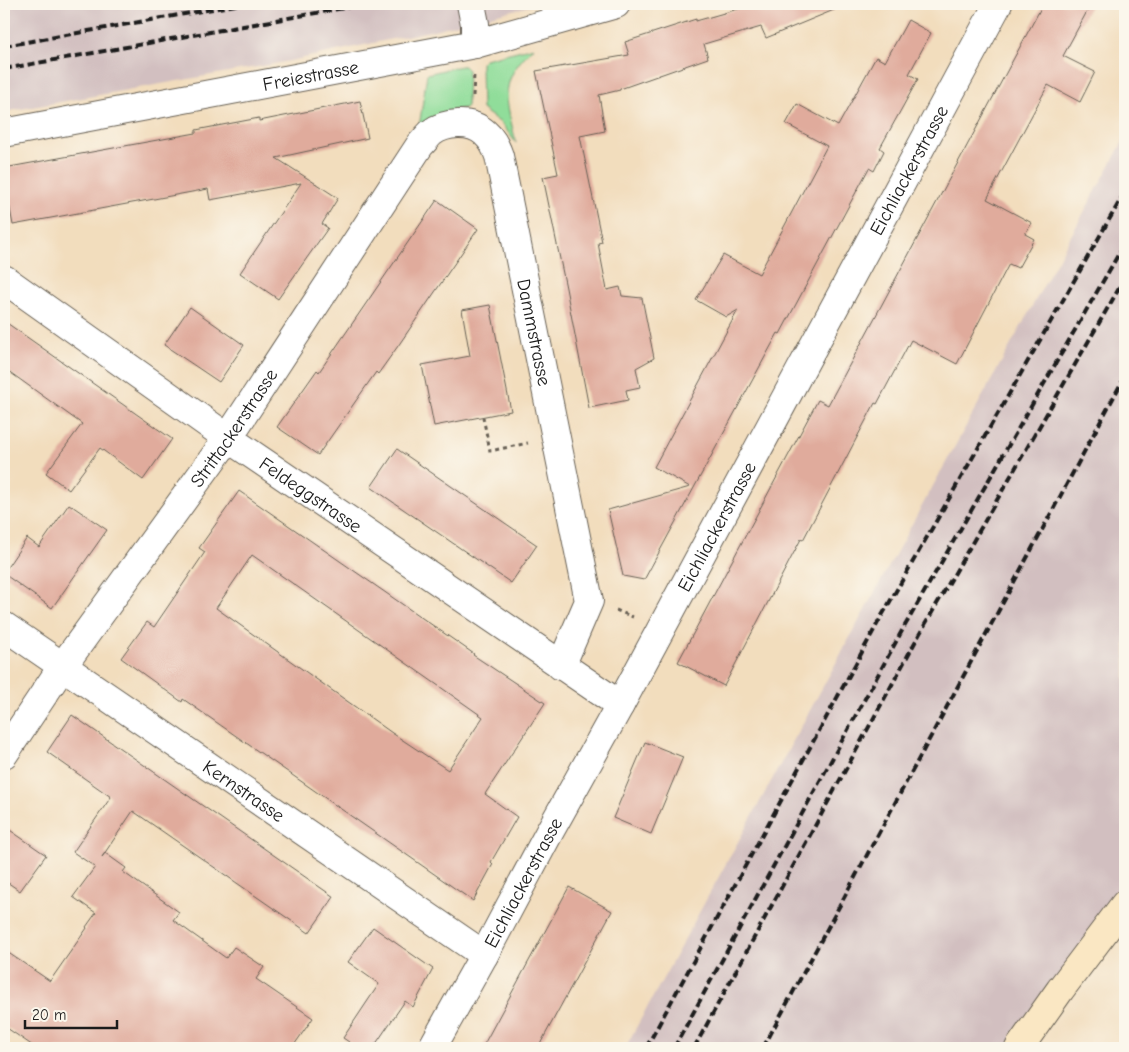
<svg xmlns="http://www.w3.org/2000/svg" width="1129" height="1052" viewBox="0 0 1129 1052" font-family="'Comic Neue',sans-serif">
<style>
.industrial{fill:#d2bfc0}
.green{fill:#90dd9a;stroke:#567c5b}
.building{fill:#e0ab9c;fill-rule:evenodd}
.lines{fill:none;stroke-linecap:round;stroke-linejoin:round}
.minor-casing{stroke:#676054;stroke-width:30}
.secondary-casing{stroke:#676054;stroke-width:30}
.path{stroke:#676054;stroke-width:3;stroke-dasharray:4 4;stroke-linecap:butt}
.minor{stroke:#fff;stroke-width:28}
.secondary{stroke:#fae7c3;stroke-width:28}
.rail{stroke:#1c1c1c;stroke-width:4;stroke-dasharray:8 4;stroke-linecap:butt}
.labels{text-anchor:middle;stroke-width:4.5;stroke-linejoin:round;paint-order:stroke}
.street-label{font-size:19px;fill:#1c1c1c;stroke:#fbf7ec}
</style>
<rect width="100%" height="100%" fill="#fbf7ec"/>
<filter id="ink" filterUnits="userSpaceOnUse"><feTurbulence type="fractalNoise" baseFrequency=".02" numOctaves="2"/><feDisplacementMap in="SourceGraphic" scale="10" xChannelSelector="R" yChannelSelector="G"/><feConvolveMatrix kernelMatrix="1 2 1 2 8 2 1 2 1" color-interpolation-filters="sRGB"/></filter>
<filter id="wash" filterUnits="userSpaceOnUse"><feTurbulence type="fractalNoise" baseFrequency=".0096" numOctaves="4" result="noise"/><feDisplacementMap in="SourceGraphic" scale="20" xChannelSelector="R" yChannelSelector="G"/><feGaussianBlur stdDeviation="1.12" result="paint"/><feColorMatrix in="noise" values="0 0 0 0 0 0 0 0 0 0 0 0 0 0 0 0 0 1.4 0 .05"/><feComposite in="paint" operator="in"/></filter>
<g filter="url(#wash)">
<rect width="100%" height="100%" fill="#f2ddbd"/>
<path class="industrial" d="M 4,4 L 538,4 L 434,30 L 290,61 L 4,112 Z
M 1125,138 L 1125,904 L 1019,1048 L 625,1048 L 912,524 Z"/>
<path class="green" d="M 534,47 C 497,82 506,98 516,143 L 502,124 L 482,109 L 481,63 L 485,59 Z
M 461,66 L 464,66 L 468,70 L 467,106 L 465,108 C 446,110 435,116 419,127 L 427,74 Z"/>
<g id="blocks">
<path class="building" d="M 752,4 L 846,4 L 846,5 L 766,38 L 761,27 L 704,44 L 708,58 L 620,89 L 620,90 L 599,95 L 605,131 L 580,136 L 602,242 L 598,243 L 607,290 L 620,287 L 622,296 L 642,298 L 654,358 L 636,368 L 640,387 L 626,390 L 628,400 L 589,408 L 566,288 L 543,177 L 558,174 L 536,71 L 629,55 L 625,42 L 696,19 L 696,21 L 752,5 Z
M 1043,4 L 1091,4 L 1063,56 L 1095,72 L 1080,102 L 1048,85 L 987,199 L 1032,223 L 1025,234 L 1034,239 L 1018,268 L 1009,264 L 957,364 L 911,340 L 877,404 L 875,403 L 803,540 L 801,539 L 724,686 L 678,662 L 818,400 L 828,405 Z
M 908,20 L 931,33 L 909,74 L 918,79 L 880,148 L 884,151 L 874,171 L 869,168 L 780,334 L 778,333 L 644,580 L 623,576 L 608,510 L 690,487 L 654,467 L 738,310 L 726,317 L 696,300 L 723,255 L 759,274 L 827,146 L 786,124 L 797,104 L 838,126 L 876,57 L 885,62 Z
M 360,101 L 368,138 L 276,158 L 338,198 L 322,224 L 328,228 L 278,299 L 240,273 L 301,183 L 210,200 L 208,189 L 13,225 L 4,177 L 4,168 L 196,133 L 196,130 L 259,118 L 259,121 Z
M 437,200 L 478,229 L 398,346 L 378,374 L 376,372 L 318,455 L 277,427 L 317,370 L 319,372 Z
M 490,305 L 511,411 L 434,426 L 422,365 L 470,356 L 462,310 Z
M 190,307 L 244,345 L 219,382 L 164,345 Z
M 4,321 L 172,439 L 143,480 L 100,448 L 69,490 L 46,473 L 82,424 L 4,368 Z
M 397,449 L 537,545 L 511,583 L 371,487 Z
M 239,491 L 474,654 L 473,655 L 545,703 L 485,794 L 517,817 L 491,862 L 493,864 L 473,901 L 183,699 L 182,702 L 121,658 L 147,622 L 154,627 L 205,552 L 199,548 ZM 252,555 L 483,717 L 448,770 L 392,733 L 216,608 Z
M 69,504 L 107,530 L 52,608 L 4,574 L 4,572 L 27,538 L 39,547 Z
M 72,715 L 334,897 L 309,933 L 133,811 L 102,857 L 105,853 L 126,868 L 123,872 L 179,912 L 173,920 L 226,958 L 234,947 L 264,967 L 256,979 L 313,1018 L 292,1048 L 36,1048 L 4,1026 L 4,950 L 50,981 L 87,928 L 86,927 L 96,913 L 73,897 L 95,867 L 73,852 L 111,797 L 47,752 Z
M 645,742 L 683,757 L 651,834 L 613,818 Z
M 4,826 L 46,855 L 20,891 L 4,880 Z
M 569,887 L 612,911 L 538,1048 L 482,1048 Z
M 373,927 L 433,969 L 413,1007 L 405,1001 L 373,1048 L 358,1048 L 343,1038 L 379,984 L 348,962 Z"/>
</g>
</g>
<g filter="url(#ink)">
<use href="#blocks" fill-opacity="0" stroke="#676054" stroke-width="1"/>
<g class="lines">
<defs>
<g id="minor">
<path d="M 471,4 L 475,24 L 475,44"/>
<path id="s1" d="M 4,133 L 475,44 L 616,4"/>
<path id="s2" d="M 4,279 L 228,438 L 620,705"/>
<path id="s3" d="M 4,626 L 484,955"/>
<path id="s4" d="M 4,754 L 62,667 L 228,438 L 420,145 C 424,141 427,137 431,133 C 445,122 471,120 485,133 C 492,139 496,147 499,156 L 589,601 L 561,666"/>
<path id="s5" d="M 432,1048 L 484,955 L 550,831 L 620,705 L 998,4"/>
</g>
<path id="secondary" d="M 1019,1048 L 1060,990 L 1125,904"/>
</defs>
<use href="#minor" class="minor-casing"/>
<use href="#secondary" class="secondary-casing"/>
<path class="path" d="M 473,96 L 474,74
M 483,417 L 490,451 L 528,443
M 616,610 L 633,617"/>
<use href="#minor" class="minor"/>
<use href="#secondary" class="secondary"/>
<path class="rail" d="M 4,46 L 241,4
M 4,69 L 366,4
M 646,1048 L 880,619 L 1125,192
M 674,1048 L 903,629 L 1125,243
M 694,1048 L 919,635 L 1125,278
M 763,1048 L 1125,376"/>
</g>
</g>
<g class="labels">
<g class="street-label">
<text dy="7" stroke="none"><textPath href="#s1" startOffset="312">Freiestrasse</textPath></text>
<text dy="7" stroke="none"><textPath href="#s5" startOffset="999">Eichliackerstrasse</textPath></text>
<text dy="7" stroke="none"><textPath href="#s4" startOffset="1019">Dammstrasse</textPath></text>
<text dy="7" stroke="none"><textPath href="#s4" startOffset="399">Strittackerstrasse</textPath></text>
<text dy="7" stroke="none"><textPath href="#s2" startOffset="375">Feldeggstrasse</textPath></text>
<text dy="7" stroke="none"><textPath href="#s5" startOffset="594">Eichliackerstrasse</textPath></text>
<text dy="7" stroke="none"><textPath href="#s3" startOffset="291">Kernstrasse</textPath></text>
<text dy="7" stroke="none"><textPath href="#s5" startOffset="189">Eichliackerstrasse</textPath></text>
</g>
</g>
<rect width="1129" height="1052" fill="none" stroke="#fbf7ec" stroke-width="20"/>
<path d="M25 1020v8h92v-8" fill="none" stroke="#1c1c1c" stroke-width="2.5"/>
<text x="32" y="1020" font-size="15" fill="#1c1c1c" stroke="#fbf7ec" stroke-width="4" paint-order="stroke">20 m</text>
</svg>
